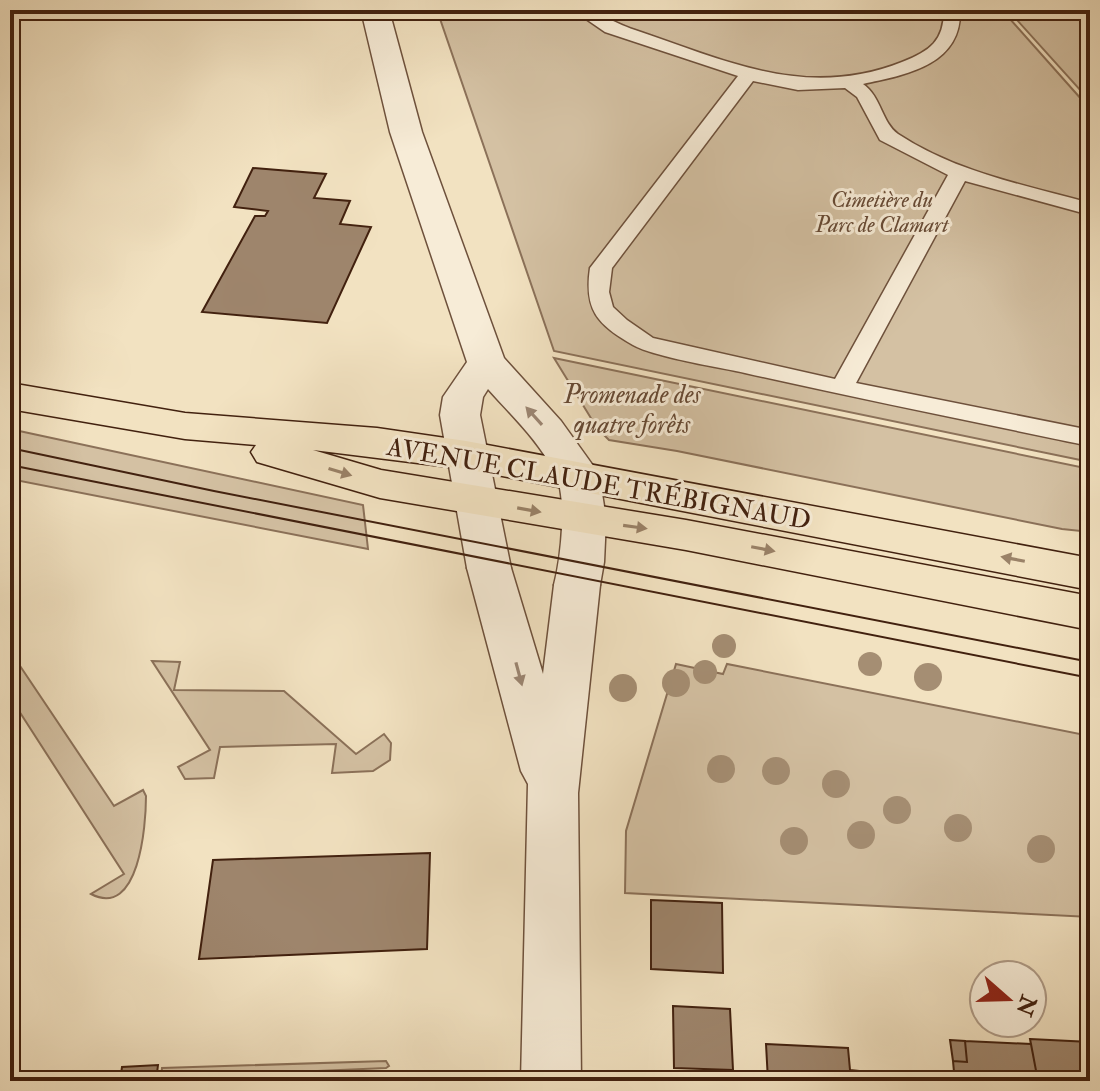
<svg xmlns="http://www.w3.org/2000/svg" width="1100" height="1091" viewBox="0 0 1100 1091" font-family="'IM FELL Double Pica',serif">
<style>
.green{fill:#d4c1a3;stroke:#8b7159;stroke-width:2}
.building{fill:#9e856c;stroke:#42210f;stroke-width:2}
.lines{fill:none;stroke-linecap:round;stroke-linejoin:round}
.service-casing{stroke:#6e513c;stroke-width:3}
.minor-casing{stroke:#6e513c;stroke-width:3}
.tertiary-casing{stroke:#6e513c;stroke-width:3}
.primary-casing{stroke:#42210f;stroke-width:3}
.service{fill:#f7ecd7;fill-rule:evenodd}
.minor{fill:#f7ecd7;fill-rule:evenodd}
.tertiary{fill:#f7ecd7;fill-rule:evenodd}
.primary{fill:#f2e2c1;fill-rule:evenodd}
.tram{stroke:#42210f;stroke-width:2}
.tree{fill:#a58e73}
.oneway{fill:#9c8673}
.oneway2{fill:#9a8268}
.labels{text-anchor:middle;stroke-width:6;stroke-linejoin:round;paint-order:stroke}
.far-park-label{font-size:22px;font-style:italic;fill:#664934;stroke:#f7ecd7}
.park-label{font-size:26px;font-style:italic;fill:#664934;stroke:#f7ecd7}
.street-label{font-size:26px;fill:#42210f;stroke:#f7ecd7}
</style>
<rect width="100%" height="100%" fill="#f2e2c1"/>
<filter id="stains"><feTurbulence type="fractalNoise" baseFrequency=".0025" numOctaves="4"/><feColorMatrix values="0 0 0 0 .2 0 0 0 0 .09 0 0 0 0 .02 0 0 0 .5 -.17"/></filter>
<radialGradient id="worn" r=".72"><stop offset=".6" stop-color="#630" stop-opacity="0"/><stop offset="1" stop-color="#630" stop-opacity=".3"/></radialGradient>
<path class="green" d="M 437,10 L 1002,10 L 1090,109 L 1090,462 L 554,351 Z
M 1008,10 L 1090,10 L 1090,101 Z
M 554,358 L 1090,469 L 1090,532 L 1062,529 L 677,451 L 609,440 L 597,428 Z
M 10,429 L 363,505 L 368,549 L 10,479 Z
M 10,651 L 114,806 L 143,790 L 146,796 C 146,826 139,919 91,894 L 124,874 L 10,697 Z
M 152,661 L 180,662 L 174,690 L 284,691 L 356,754 L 384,734 L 391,743 L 390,760 L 373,771 L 332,773 L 336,744 L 220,747 L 214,778 L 185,779 L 178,767 L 210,750 Z
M 676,664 L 723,674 L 727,664 L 1090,736 L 1090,917 L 625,893 L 626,831 Z
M 386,1061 L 389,1066 L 386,1068 L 161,1078 L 162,1068 Z"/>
<path class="building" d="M 253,168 L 326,174 L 314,198 L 350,201 L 340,224 L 371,227 L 327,323 L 202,312 L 255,216 L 265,216 L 268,211 L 234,207 Z
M 430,853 L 427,949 L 199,959 L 213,860 Z
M 651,900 L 722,903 L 723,973 L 651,969 Z
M 673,1006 L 730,1009 L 733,1070 L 674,1068 Z
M 1030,1039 L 1090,1042 L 1090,1081 L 1038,1081 Z
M 950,1040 L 965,1041 L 967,1062 L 953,1061 Z
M 965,1041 L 1031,1044 L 1038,1081 L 942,1081 L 940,1071 L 954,1072 L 953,1061 L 967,1062 Z
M 766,1044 L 848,1048 L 851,1081 L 768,1081 Z
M 158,1065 L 156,1081 L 120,1081 L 122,1067 Z
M 850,1070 L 877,1073 L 877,1079 L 913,1081 L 851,1081 Z"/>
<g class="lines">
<defs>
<path id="service" d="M 573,10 C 598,10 611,22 635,30 C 727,61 806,100 902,62 C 930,51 944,41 944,10 L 960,10 C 962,65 906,75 863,84 C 881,96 882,123 898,134 C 955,172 1025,185 1090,203 L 1090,215 L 965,181 L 856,383 L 1090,430 L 1090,446 C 975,422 860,399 745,373 C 718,367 654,357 633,345 C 597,324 584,310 590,268 L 738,76 L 605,32 ZM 753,81 L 798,90 L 845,88 L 857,97 L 880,140 L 948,175 L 835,379 L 653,338 L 627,320 L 613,307 L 609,292 L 612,268 Z"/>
<path id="minor" d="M 489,552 L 505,557 L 511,568 L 543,674 L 554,585 L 561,573 L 577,569 L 593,573 L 600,585 L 578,793 L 581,1081 L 521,1081 L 528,784 L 521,771 L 467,568 L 473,557 Z"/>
<path id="tertiary" d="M 361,10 L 389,10 L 422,132 L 504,358 L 561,421 L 599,474 L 606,519 L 604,562 L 600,585 L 593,597 L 577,601 L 561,597 L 554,585 C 561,558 568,497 555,473 C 539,441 511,415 488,389 L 483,397 L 480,415 L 511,568 L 505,579 L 489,584 L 473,579 L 467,568 L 440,415 L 443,397 L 467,362 L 390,132 Z"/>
<path id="primary" d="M 10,383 L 185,413 L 377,428 L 466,441 L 1090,558 L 1090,590 L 466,469 L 313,450 L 381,470 L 686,520 L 1090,596 L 1090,630 L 686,550 L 380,498 L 257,462 L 251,452 L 256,445 L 185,439 L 10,409 Z"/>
</defs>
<use href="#service" class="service-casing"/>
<use href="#minor" class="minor-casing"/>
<use href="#tertiary" class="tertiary-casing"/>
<use href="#primary" class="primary-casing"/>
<use href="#service" class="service"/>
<use href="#minor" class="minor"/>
<use href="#tertiary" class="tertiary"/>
<use href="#primary" class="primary"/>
<path class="tram" d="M 10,448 L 214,491 L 1090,662
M 10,465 L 1090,678"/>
</g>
<g class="tree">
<circle cx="724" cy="646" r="12"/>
<circle cx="870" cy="664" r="12"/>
<circle cx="705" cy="672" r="12"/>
<circle cx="928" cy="677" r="14"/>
<circle cx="676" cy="683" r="14"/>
<circle cx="623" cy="688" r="14"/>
<circle cx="721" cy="769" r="14"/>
<circle cx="776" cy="771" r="14"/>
<circle cx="836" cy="784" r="14"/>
<circle cx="897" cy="810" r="14"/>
<circle cx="958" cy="828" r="14"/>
<circle cx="861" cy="835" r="14"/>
<circle cx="794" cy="841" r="14"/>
<circle cx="1041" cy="849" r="14"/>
</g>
<defs><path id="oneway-solid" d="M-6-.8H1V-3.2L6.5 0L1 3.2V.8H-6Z" transform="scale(2)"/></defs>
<g class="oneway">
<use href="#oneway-solid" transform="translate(534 416) rotate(-132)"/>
<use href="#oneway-solid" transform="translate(519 674) rotate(75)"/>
</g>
<g class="oneway2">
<use href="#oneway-solid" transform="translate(340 472) rotate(17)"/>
<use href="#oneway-solid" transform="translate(529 510) rotate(10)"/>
<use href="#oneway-solid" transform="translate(635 527) rotate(8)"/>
<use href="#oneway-solid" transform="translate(763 549) rotate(11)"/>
<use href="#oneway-solid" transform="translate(1013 559) rotate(-169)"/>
</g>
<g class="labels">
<g class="far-park-label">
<text x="882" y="207">Cimetière du<tspan x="882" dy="25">Parc de Clamart</tspan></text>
</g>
<g class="park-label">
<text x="632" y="403">Promenade des<tspan x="632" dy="30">quatre forêts</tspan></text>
</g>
<g class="street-label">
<text transform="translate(599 483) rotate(10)" y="9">AVENUE CLAUDE TRÉBIGNAUD</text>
</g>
</g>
<rect width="1100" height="1091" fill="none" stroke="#f2e2c1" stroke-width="40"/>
<rect x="12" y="12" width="1076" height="1067" fill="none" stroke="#42210f" stroke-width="4"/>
<rect x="20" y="20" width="1060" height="1051" fill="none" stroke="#42210f" stroke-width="2"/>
<g transform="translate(1008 999) rotate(110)"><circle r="38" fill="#f7ecd7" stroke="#af9b87" stroke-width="2"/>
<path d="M0-6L14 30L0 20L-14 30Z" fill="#8f2418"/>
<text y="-12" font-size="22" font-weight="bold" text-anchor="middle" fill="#42210f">N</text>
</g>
<rect width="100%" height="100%" filter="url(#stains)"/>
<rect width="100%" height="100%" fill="url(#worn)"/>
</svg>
